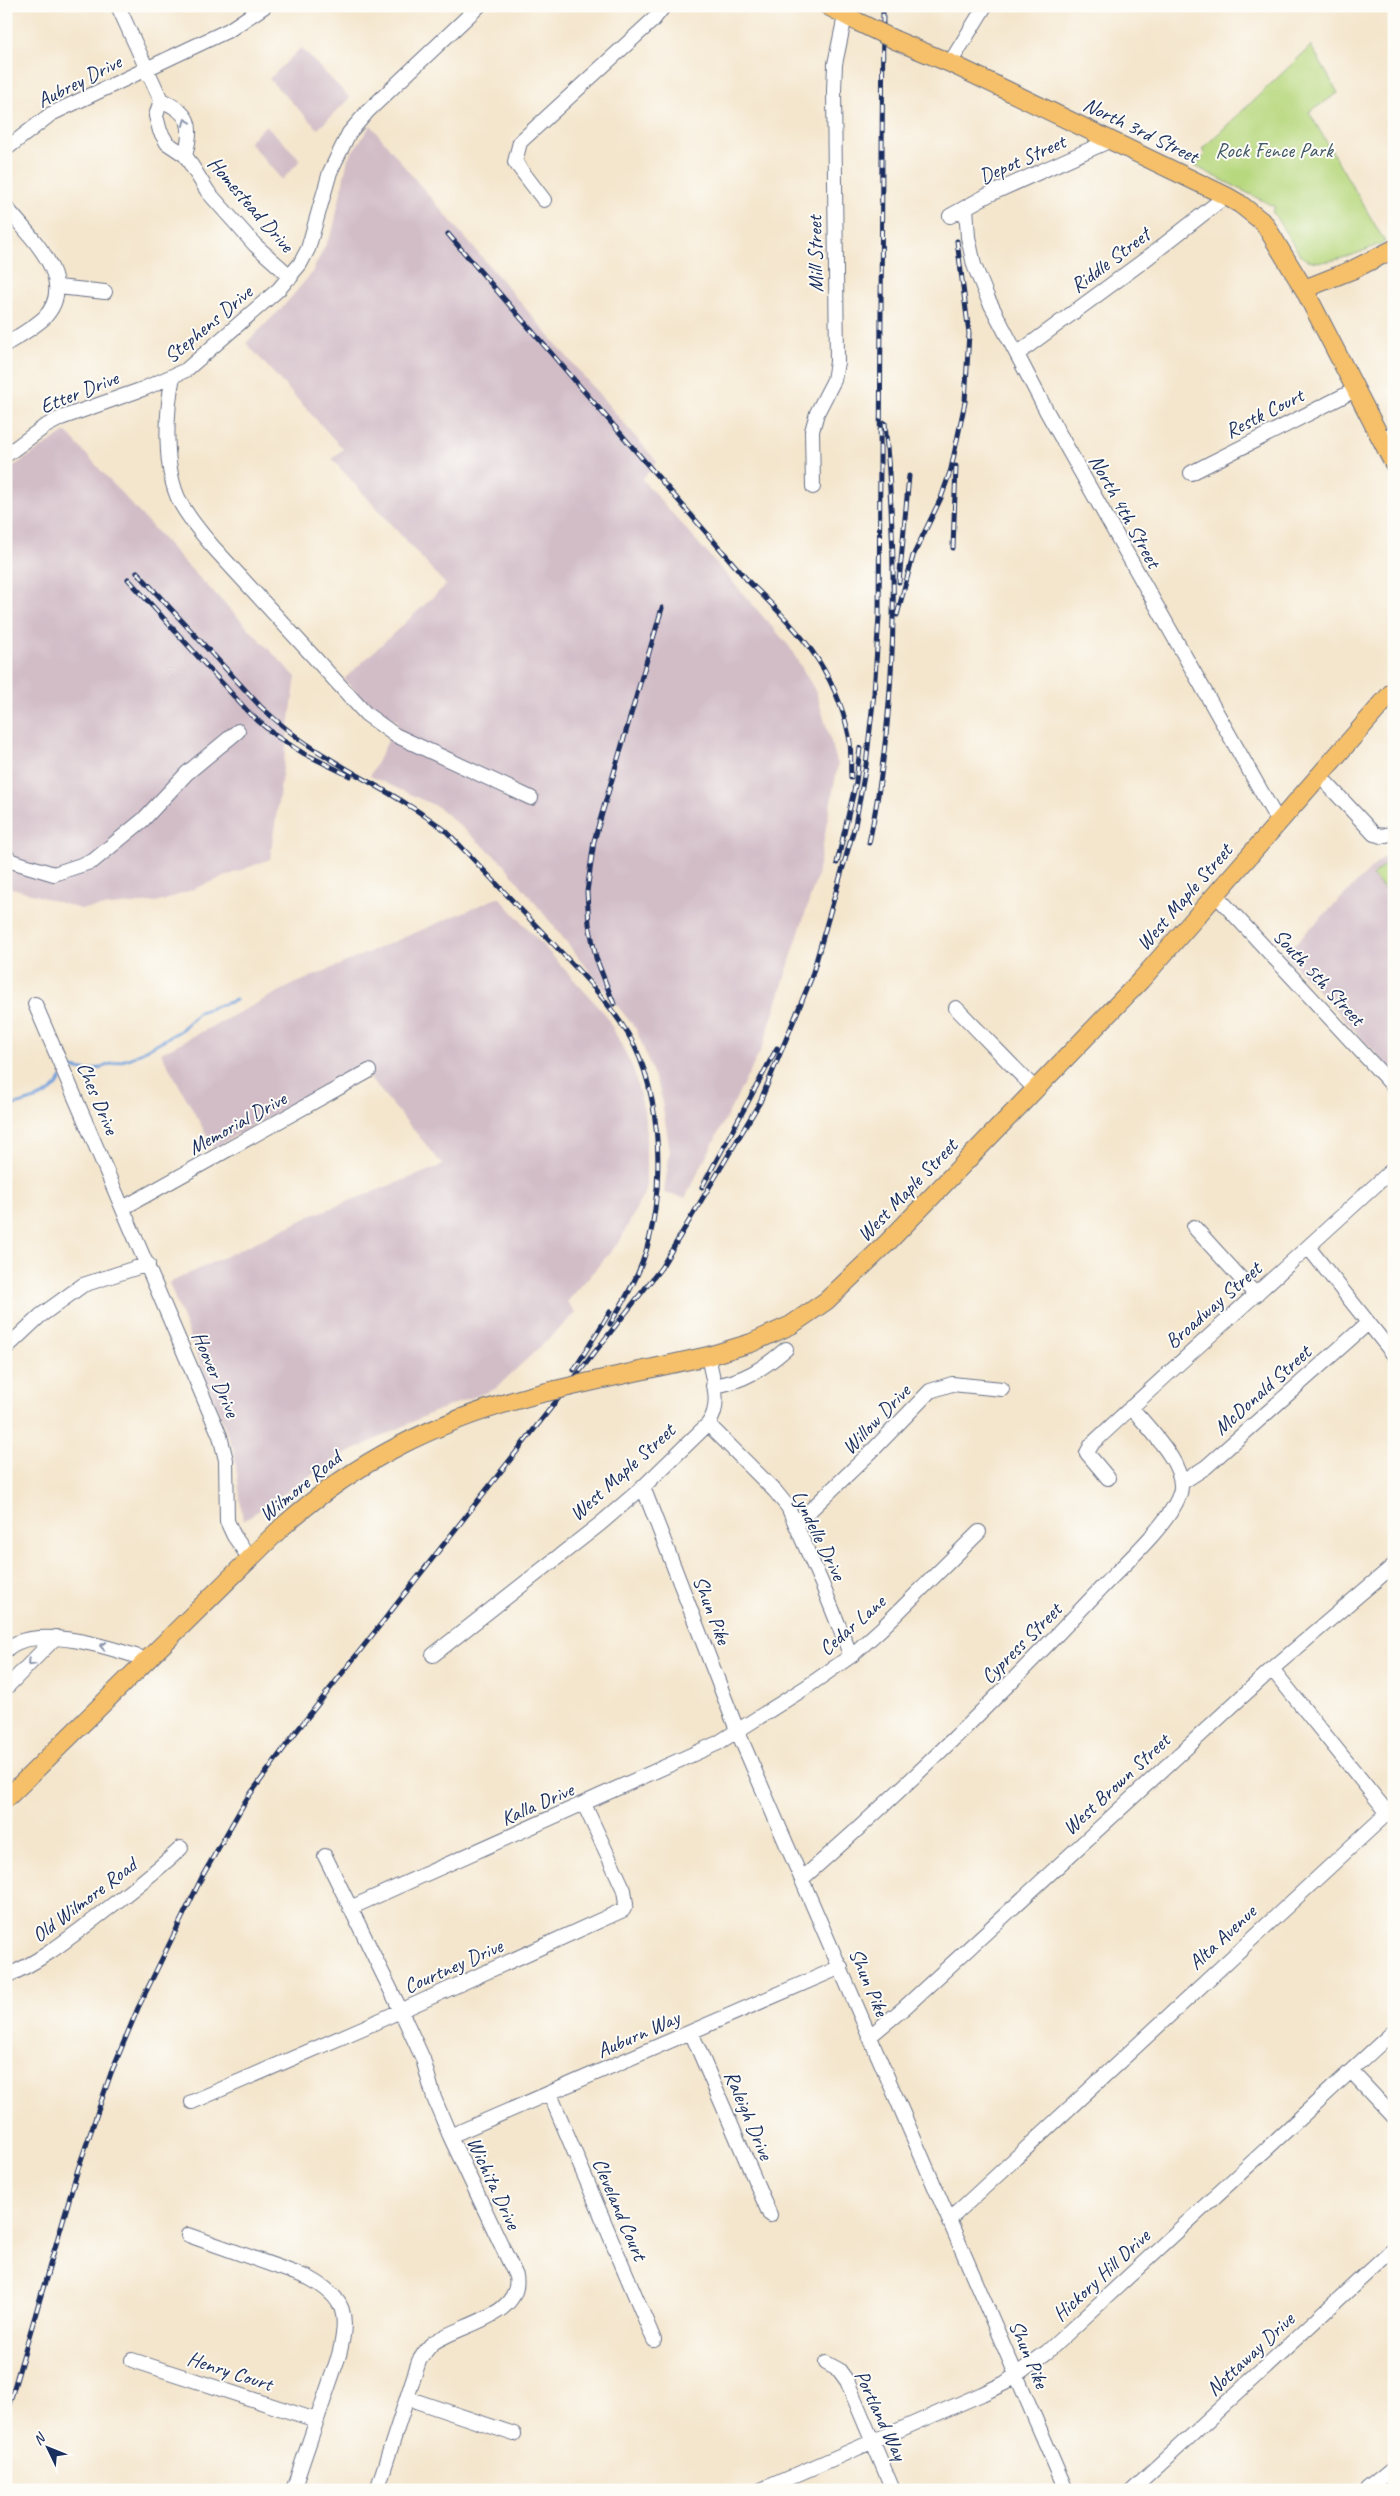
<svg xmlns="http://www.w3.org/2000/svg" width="1400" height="2496" viewBox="0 0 1400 2496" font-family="Caveat,sans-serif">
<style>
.industrial{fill:#d2bdc7}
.green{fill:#b8d87f;stroke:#6a846e}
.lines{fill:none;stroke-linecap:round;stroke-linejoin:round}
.stream{stroke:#72a0da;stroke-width:3}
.minor-casing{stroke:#676f85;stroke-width:16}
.major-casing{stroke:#676f85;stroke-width:20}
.minor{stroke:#fff;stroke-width:14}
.major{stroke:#f6c06b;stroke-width:18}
.rail-casing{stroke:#1b2f5e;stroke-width:5}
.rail{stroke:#fdfcf7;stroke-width:3;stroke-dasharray:9;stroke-linecap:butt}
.major-bridge-casing{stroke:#676f85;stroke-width:20;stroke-linecap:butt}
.major-bridge{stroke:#f6c06b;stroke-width:18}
.oneway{stroke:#8d97ae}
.labels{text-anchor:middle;stroke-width:4;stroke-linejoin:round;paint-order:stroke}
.street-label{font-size:21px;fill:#1b2f5e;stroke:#fdfcf7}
.park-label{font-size:21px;fill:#425966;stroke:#fdfcf7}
</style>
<rect width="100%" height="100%" fill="#fdfcf7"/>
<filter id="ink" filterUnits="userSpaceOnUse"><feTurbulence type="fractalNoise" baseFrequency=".02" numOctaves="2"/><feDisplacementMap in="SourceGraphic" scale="10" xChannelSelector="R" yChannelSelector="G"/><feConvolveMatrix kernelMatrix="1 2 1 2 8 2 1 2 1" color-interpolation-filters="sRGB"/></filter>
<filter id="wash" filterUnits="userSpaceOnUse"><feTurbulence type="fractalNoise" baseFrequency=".0096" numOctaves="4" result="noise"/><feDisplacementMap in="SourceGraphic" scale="20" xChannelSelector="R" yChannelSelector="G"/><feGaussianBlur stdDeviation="1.12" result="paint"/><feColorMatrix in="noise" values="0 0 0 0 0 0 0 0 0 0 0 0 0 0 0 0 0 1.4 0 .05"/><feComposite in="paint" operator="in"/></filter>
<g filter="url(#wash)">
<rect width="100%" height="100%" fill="#f4e6cd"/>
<path class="industrial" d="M 301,48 L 350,98 L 318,129 L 269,79 Z
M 266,125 L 301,160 L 282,180 L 249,142 Z
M 371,125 L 408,171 L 657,462 L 642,479 L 789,646 L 816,692 L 838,765 L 817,876 L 763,1046 L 685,1198 L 664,1193 L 670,1151 L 660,1091 L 636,1029 L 503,863 L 438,807 L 370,776 L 398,721 L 370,707 L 344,679 L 446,585 L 332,459 L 343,449 L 246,343 L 281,309 L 311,274 L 333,230 L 348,158 Z
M 66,432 L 185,563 L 296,677 L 270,859 L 163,901 L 80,909 L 6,886 L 6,471 Z
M 1394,852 L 1394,1073 L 1284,954 L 1383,857 Z
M 499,897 L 606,1015 L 633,1068 L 646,1119 L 646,1189 L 620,1241 L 567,1302 L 576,1313 L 495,1389 L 431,1413 L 337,1458 L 243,1521 L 234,1451 L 169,1283 L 313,1215 L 443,1165 L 359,1065 L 214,1148 L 161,1053 L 292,985 Z"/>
<path class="green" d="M 1311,46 L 1338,93 L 1309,112 L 1385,242 C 1365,250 1318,273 1300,255 L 1272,211 L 1275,207 L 1195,166 L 1205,155 L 1202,149 Z
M 1394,856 L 1394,891 L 1390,895 L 1372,876 Z"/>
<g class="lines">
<path class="stream" d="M 72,1068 L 89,1071 L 131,1058 L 180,1031 L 199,1012 L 236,1000
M 6,1107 C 23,1103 55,1097 61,1078"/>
</g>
</g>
<g filter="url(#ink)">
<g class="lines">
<defs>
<path id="minor" d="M 118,6 L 161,100
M 950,63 L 985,6
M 161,100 L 156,116 L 160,131 L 167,143 L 185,155 L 208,192 L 255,245 L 291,277
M 161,100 C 190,113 194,125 185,155
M 6,149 L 51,114 L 229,30 L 265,6
M 544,200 L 515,162 L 520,142 L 653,20 L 664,6
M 6,207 C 29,236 80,281 44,318 C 33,328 19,336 6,344
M 966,207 L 968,237 L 974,265 L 988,299 L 1047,412 L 1279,823
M 950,216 L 988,195 L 1111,140
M 58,287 L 105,292
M 1017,354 L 1142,262 L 1226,196
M 173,376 C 166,411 163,469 180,502 C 189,519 202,534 214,548 L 366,714 L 395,735 L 531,798
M 1381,440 L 1394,433
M 6,455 L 44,427 L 61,418 L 143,389 L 186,370 L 279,289 L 300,264 L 308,249 L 330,172 L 349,133 L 368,111 L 479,6
M 1191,473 L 1355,390
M 813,487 L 812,431 L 817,413 L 834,380 L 837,362 L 834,90 L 835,64 L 845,16
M 1320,776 L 1374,834 L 1382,836 L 1394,833
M 6,855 L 11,861 L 54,874 L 93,861 L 143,820 L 187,773 L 238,731
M 1216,895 L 1394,1087
M 35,1004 L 220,1436 L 226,1460 L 227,1521 L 234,1536 L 250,1559
M 956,1008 L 1036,1090
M 123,1208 L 369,1071
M 1194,1227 L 1256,1295
M 1308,1247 L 1394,1355
M 6,1348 L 40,1316 L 83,1285 L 148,1264
M 713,1386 C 743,1382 764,1368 786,1349
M 708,1424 L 775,1491 L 788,1507 L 822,1584 L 851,1656
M 1108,1478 L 1087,1453 L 1092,1444 C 1191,1351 1294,1261 1394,1168
M 1181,1483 L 1206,1467 L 1368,1323
M 643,1487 L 737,1730 L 1066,2490
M 796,1524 L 872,1451 L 930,1391 L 952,1384 L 1002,1389
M 6,1650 C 34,1622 115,1649 148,1660
M 433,1655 L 600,1524 L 643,1487 L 708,1424 C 723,1405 712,1378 708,1356
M 1272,1669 L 1387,1812
M 6,1688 L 56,1637
M 325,1856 L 401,2011 L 423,2059 L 434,2098 L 450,2136 L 516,2276 C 523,2316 460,2324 433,2343 C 427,2348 423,2355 419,2361 L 377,2490
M 803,1878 C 909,1785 1010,1686 1106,1583 C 1127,1562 1172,1520 1180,1493 C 1188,1466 1147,1427 1131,1407
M 350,1908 L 718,1743 L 805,1688 L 851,1656 L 881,1629 L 979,1532
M 6,1976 C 40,1962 68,1939 97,1917 C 125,1895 155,1873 181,1848
M 691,2032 L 770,2215
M 870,2036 L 904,2008 L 1272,1669 L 1394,1565
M 1351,2071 L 1394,2117
M 550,2094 L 654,2340
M 192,2102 L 365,2027 L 623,1910 L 626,1904 L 624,1890 L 584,1804
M 450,2136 L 841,1967
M 950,2219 L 1394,1807
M 188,2235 L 309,2278 C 346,2298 349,2315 339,2355 L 293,2490
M 132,2360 L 316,2420
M 826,2363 L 839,2370 L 847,2381 L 893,2490
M 407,2398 L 514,2434
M 761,2490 L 982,2394 L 1005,2383 L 1047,2352 L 1394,2031
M 1132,2490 L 1394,2248
M 1367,2490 L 1394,2468"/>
<path id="major" d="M 828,6 L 858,22
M 895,40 L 950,63 L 1226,196 L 1240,204 L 1264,223 L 1304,289 L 1394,464
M 1304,289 L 1352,270 L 1394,249
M 594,1381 L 708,1356 L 751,1343 L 791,1325 L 826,1301 L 888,1242 L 1141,980 L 1394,690
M 6,1799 L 282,1527 C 358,1459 437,1421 534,1395"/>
</defs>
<use href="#minor" class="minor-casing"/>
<use href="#major" class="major-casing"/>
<use href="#minor" class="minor"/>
<use href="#major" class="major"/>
<defs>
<path id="rail" d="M 448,234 L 749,582 C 797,628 835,668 849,736 C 852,749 850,764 851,778
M 953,548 L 956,466
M 137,572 L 260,706 C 273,718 287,730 301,740 C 348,773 401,796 446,831 C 479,865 511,899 543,933 C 574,966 605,996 628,1034 C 664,1093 666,1200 642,1263 C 634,1285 622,1304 610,1324
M 128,579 L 250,714 L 276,736 L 303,753 L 350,776
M 899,582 L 909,476
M 897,615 L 913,556 L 941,498 L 951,469 L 965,402 L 969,333 L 957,241
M 869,843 C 898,707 898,562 885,423
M 837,863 L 856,782 L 860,748
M 614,1004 L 596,958 L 589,924 L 587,892 L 594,841 L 662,608
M 702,1187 L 777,1048
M 574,1370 L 610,1312
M 6,2415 L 78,2169 L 111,2073 L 138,2008 L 203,1875 L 246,1800 L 296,1732 L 661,1268 L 760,1102 L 811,979 L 855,825 L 866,765 L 874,693 L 879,617 L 883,6"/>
</defs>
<use href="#rail" class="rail-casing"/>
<use href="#rail" class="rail"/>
<defs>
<path id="major-bridge" d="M 858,22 L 895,40
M 534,1395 L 594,1381"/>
</defs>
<use href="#major-bridge" class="major-bridge-casing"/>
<use href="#major-bridge" class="major-bridge"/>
</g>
<defs><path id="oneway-chevron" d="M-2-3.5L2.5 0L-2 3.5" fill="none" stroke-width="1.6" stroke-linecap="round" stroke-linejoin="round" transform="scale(1.25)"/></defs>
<g class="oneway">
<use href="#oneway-chevron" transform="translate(186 122) rotate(-112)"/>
<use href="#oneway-chevron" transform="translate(103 1646) rotate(-170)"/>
<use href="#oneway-chevron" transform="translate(31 1663) rotate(135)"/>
</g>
</g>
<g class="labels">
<g class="street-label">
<text transform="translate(79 81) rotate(-27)" y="7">Aubrey Drive</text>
<text transform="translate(1141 130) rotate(26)" y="7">North 3rd Street</text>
<text transform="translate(1022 159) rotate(-24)" y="7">Depot Street</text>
<text transform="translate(251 204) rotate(49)" y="7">Homestead Drive</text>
<text transform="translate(815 254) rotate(-91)" y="7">Mill Street</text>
<text transform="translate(1110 260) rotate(-37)" y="7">Riddle Street</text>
<text transform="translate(208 324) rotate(-40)" y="7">Stephens Drive</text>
<text transform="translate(79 392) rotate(-22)" y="7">Etter Drive</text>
<text transform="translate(1264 413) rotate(-27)" y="7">Restk Court</text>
<text transform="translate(1125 511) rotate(61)" y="7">North 4th Street</text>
<text transform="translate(1184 897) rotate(-49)" y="7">West Maple Street</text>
<text transform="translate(1319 977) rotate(47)" y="7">South 5th Street</text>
<text transform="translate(98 1098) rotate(67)" y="7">Ches Drive</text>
<text transform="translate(237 1123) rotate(-29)" y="7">Memorial Drive</text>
<text transform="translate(907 1190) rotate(-46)" y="7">West Maple Street</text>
<text transform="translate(1213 1305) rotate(-41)" y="7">Broadway Street</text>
<text transform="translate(216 1374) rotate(67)" y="7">Hoover Drive</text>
<text transform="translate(1262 1390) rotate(-42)" y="7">McDonald Street</text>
<text transform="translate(876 1419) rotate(-46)" y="7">Willow Drive</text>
<text transform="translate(622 1472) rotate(-42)" y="7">West Maple Street</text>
<text transform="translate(300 1486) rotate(-39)" y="7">Wilmore Road</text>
<text transform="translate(819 1535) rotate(64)" y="7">Lyndelle Drive</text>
<text transform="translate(712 1610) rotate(69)" y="7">Shun Pike</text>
<text transform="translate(852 1625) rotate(-41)" y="7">Cedar Lane</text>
<text transform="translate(1021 1643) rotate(-45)" y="7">Cypress Street</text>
<text transform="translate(1116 1784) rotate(-43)" y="7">West Brown Street</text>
<text transform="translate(537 1804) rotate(-24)" y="7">Kalla Drive</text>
<text transform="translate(84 1900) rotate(-37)" y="7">Old Wilmore Road</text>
<text transform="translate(1222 1937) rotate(-43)" y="7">Alta Avenue</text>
<text transform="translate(453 1966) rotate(-24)" y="7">Courtney Drive</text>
<text transform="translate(869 1982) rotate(67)" y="7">Shun Pike</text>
<text transform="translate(638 2034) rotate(-24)" y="7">Auburn Way</text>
<text transform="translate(749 2115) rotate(67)" y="7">Raleigh Drive</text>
<text transform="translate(494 2183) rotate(65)" y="7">Wichita Drive</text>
<text transform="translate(620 2209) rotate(67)" y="7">Cleveland Court</text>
<text transform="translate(1101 2275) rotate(-43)" y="7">Hickory Hill Drive</text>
<text transform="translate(1029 2354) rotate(67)" y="7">Shun Pike</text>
<text transform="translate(1250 2354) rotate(-43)" y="7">Nottaway Drive</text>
<text transform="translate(230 2371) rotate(18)" y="7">Henry Court</text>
<text transform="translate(881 2415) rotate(65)" y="7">Portland Way</text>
</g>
<g class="park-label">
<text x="1274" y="157">Rock Fence Park</text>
</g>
</g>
<rect width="1400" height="2496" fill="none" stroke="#fdfcf7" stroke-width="25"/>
<g transform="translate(48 2448) rotate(313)" stroke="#fdfcf7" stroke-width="4" paint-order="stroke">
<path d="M0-4L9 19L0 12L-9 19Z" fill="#1b2f5e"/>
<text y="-8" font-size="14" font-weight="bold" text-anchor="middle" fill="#1b2f5e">N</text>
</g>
</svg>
